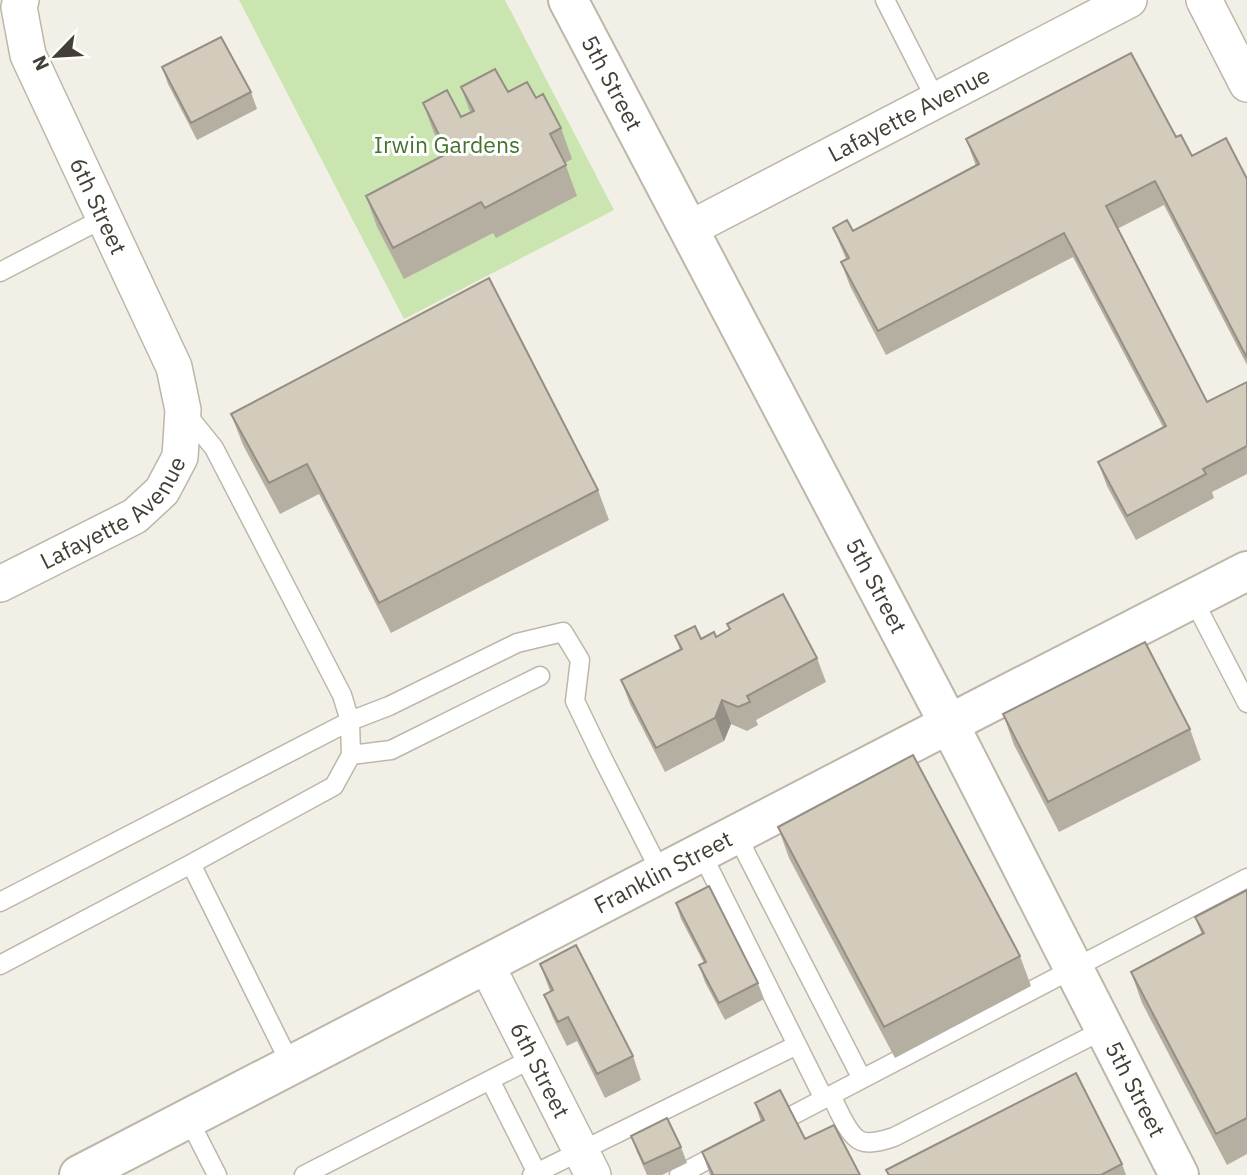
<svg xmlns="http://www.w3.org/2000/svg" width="1247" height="1175" viewBox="0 0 1247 1175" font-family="'IBM Plex Sans',sans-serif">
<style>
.green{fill:#cae5b0}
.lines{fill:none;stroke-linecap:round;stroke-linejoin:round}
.service-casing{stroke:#bdb7a9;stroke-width:21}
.minor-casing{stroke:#bdb7a9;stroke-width:38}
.tertiary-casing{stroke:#bdb7a9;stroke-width:42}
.service{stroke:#fff;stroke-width:18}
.minor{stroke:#fff;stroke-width:35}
.tertiary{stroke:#fff;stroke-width:38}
.wall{fill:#b5afa2}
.shaded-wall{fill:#948e84}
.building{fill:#d3cbbc;stroke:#948e84;stroke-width:2}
.labels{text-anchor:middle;stroke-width:6;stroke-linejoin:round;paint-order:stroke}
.street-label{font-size:23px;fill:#443f36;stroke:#fff}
.park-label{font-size:23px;fill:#43732c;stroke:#fff}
</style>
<rect width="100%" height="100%" fill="#f2efe6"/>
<path class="green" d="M 239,0 L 505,0 L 614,210 L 404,319 Z"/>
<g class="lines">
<defs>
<path id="service" d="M 885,0 L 936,100
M 0,272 L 104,218
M 185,412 L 214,448 L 342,695 L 350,721 L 351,755 L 334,786 L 191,864 L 291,1065
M 1193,599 L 1247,703
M 351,755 L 391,750 L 540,676
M 736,834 L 862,1079
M 701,852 L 824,1099
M 0,902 L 350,721 L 389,706 L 517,643 L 563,632 L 580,660 L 575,701 L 602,757 L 661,873
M 0,965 L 191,864
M 490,1080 L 537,1173
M 831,1095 C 837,1107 848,1136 861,1141 C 871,1145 884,1140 894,1137 L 1105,1029
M 188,1118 L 217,1175
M 772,1126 L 1247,878
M 304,1175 L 533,1058
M 532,1175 L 797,1045
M 679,1175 L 726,1150"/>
<g id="minor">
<path d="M 1204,0 L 1247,84"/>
<path id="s1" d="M 689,229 L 1129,0"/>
<path id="s2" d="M 0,584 L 135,516 L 162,491 L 180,457 L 183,410 L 174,367 L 28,55 L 19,7 L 21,0"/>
<path id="s3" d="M 486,964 L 593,1175"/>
</g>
<g id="tertiary">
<path id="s4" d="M 568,0 L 949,724 L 1179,1175"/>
<path id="s5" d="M 79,1175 L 976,710 L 1247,571"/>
</g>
</defs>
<use href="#service" class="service-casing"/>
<use href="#minor" class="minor-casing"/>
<use href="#tertiary" class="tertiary-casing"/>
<use href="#service" class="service"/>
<use href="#minor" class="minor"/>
<use href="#tertiary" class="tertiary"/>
</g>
<path class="wall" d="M 162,67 L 251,92 L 257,109 L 197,140 L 168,84 Z
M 461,87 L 508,92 L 536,98 L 561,128 L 572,159 L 565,163 L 577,196 L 496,238 L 493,233 L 404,279 L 377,227 L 366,196 L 445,155 L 434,133 L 423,103 L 461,117 L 470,112 Z
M 1176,137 L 1192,156 L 1247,179 L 1247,365 L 1164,205 L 1117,229 L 1207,402 L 1247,382 L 1247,474 L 1212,492 L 1214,498 L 1136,540 L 1107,486 L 1098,462 L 1163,427 L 1073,257 L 886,355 L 850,286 L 841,262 L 846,259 L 833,228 L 853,231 L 976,166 L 966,139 Z
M 231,414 L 598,490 L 609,520 L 391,633 L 319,494 L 280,514 L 243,445 Z
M 675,636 L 701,639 L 716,637 L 817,658 L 826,682 L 756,720 L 758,725 L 747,731 L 731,724 L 724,741 L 665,772 L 630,704 L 621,680 L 680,650 Z
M 1003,714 L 1190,729 L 1201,760 L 1059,832 L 1014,745 Z
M 778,827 L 1020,956 L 1031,986 L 895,1058 L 789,858 Z
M 1247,890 L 1247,1154 L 1227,1165 L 1142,1003 L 1131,972 L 1202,935 L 1195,917 Z
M 676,903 L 758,983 L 764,999 L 725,1020 L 705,982 L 699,965 L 704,963 L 681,919 Z
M 540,964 L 633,1056 L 641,1080 L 605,1098 L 577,1041 L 567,1046 L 553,1018 L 544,995 L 550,991 Z
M 755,1103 L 805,1139 L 710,1175 L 702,1152 L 761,1122 Z
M 631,1136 L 681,1147 L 687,1163 L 662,1175 L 647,1175 L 637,1152 Z
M 1122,1164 L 1126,1175 L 888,1175 L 886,1170 Z"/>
<path class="shaded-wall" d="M 722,700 L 731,724 L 724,741 L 715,718 Z"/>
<path class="building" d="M 221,37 L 251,92 L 191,123 L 162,67 Z
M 1131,53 L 1176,137 L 1181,135 L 1192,156 L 1226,138 L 1247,179 L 1247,358 L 1155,181 L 1106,206 L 1207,402 L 1247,382 L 1247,446 L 1203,469 L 1206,474 L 1127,516 L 1098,462 L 1166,426 L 1064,233 L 878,331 L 841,262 L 849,258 L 833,228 L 847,220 L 853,231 L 979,164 L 966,139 Z
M 495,69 L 508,92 L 527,82 L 536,98 L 543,94 L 561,128 L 550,134 L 566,165 L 485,208 L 481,202 L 393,248 L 366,196 L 448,153 L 423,103 L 447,90 L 461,117 L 474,111 L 461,87 Z
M 489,278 L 598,490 L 379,603 L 307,464 L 269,483 L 231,414 Z
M 783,594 L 817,658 L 747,696 L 750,702 L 738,707 L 722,700 L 715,718 L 656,748 L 621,680 L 682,649 L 675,636 L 695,626 L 701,639 L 714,632 L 716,637 L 730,629 L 727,624 Z
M 1145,642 L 1190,729 L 1048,802 L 1003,714 Z
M 913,755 L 1020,956 L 884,1027 L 778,827 Z
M 709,886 L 758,983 L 719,1003 L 699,965 L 706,962 L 676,903 Z
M 1247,890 L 1247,1118 L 1216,1134 L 1131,972 L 1204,933 L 1195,917 Z
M 576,945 L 633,1056 L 597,1074 L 568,1017 L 558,1022 L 544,995 L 553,990 L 540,964 Z
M 1076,1073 L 1122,1164 L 1101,1175 L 889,1175 L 886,1170 Z
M 780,1090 L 805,1139 L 834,1125 L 860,1175 L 711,1175 L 713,1174 L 702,1152 L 764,1120 L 755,1103 Z
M 667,1118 L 681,1147 L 644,1164 L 631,1136 Z"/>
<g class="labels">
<g class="street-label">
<text dy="8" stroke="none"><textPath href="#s4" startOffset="94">5th Street</textPath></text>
<text dy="8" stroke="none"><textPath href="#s1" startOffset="248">Lafayette Avenue</textPath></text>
<text transform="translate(98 206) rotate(65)" y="8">6th Street</text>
<text dy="8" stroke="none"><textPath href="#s2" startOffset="136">Lafayette Avenue</textPath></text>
<text dy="8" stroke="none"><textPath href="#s4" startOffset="662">5th Street</textPath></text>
<text dy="8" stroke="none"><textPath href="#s5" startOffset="658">Franklin Street</textPath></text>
<text dy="8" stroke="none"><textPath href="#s3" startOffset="119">6th Street</textPath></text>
<text dy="8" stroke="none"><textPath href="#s4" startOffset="1228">5th Street</textPath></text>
</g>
<g class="park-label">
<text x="447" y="153">Irwin Gardens</text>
</g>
</g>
<g transform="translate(56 56) rotate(245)" stroke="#ffffff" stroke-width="5" paint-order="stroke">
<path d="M0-5L12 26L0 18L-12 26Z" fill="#443f36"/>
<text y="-10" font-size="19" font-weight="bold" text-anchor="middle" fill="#443f36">N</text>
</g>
</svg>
